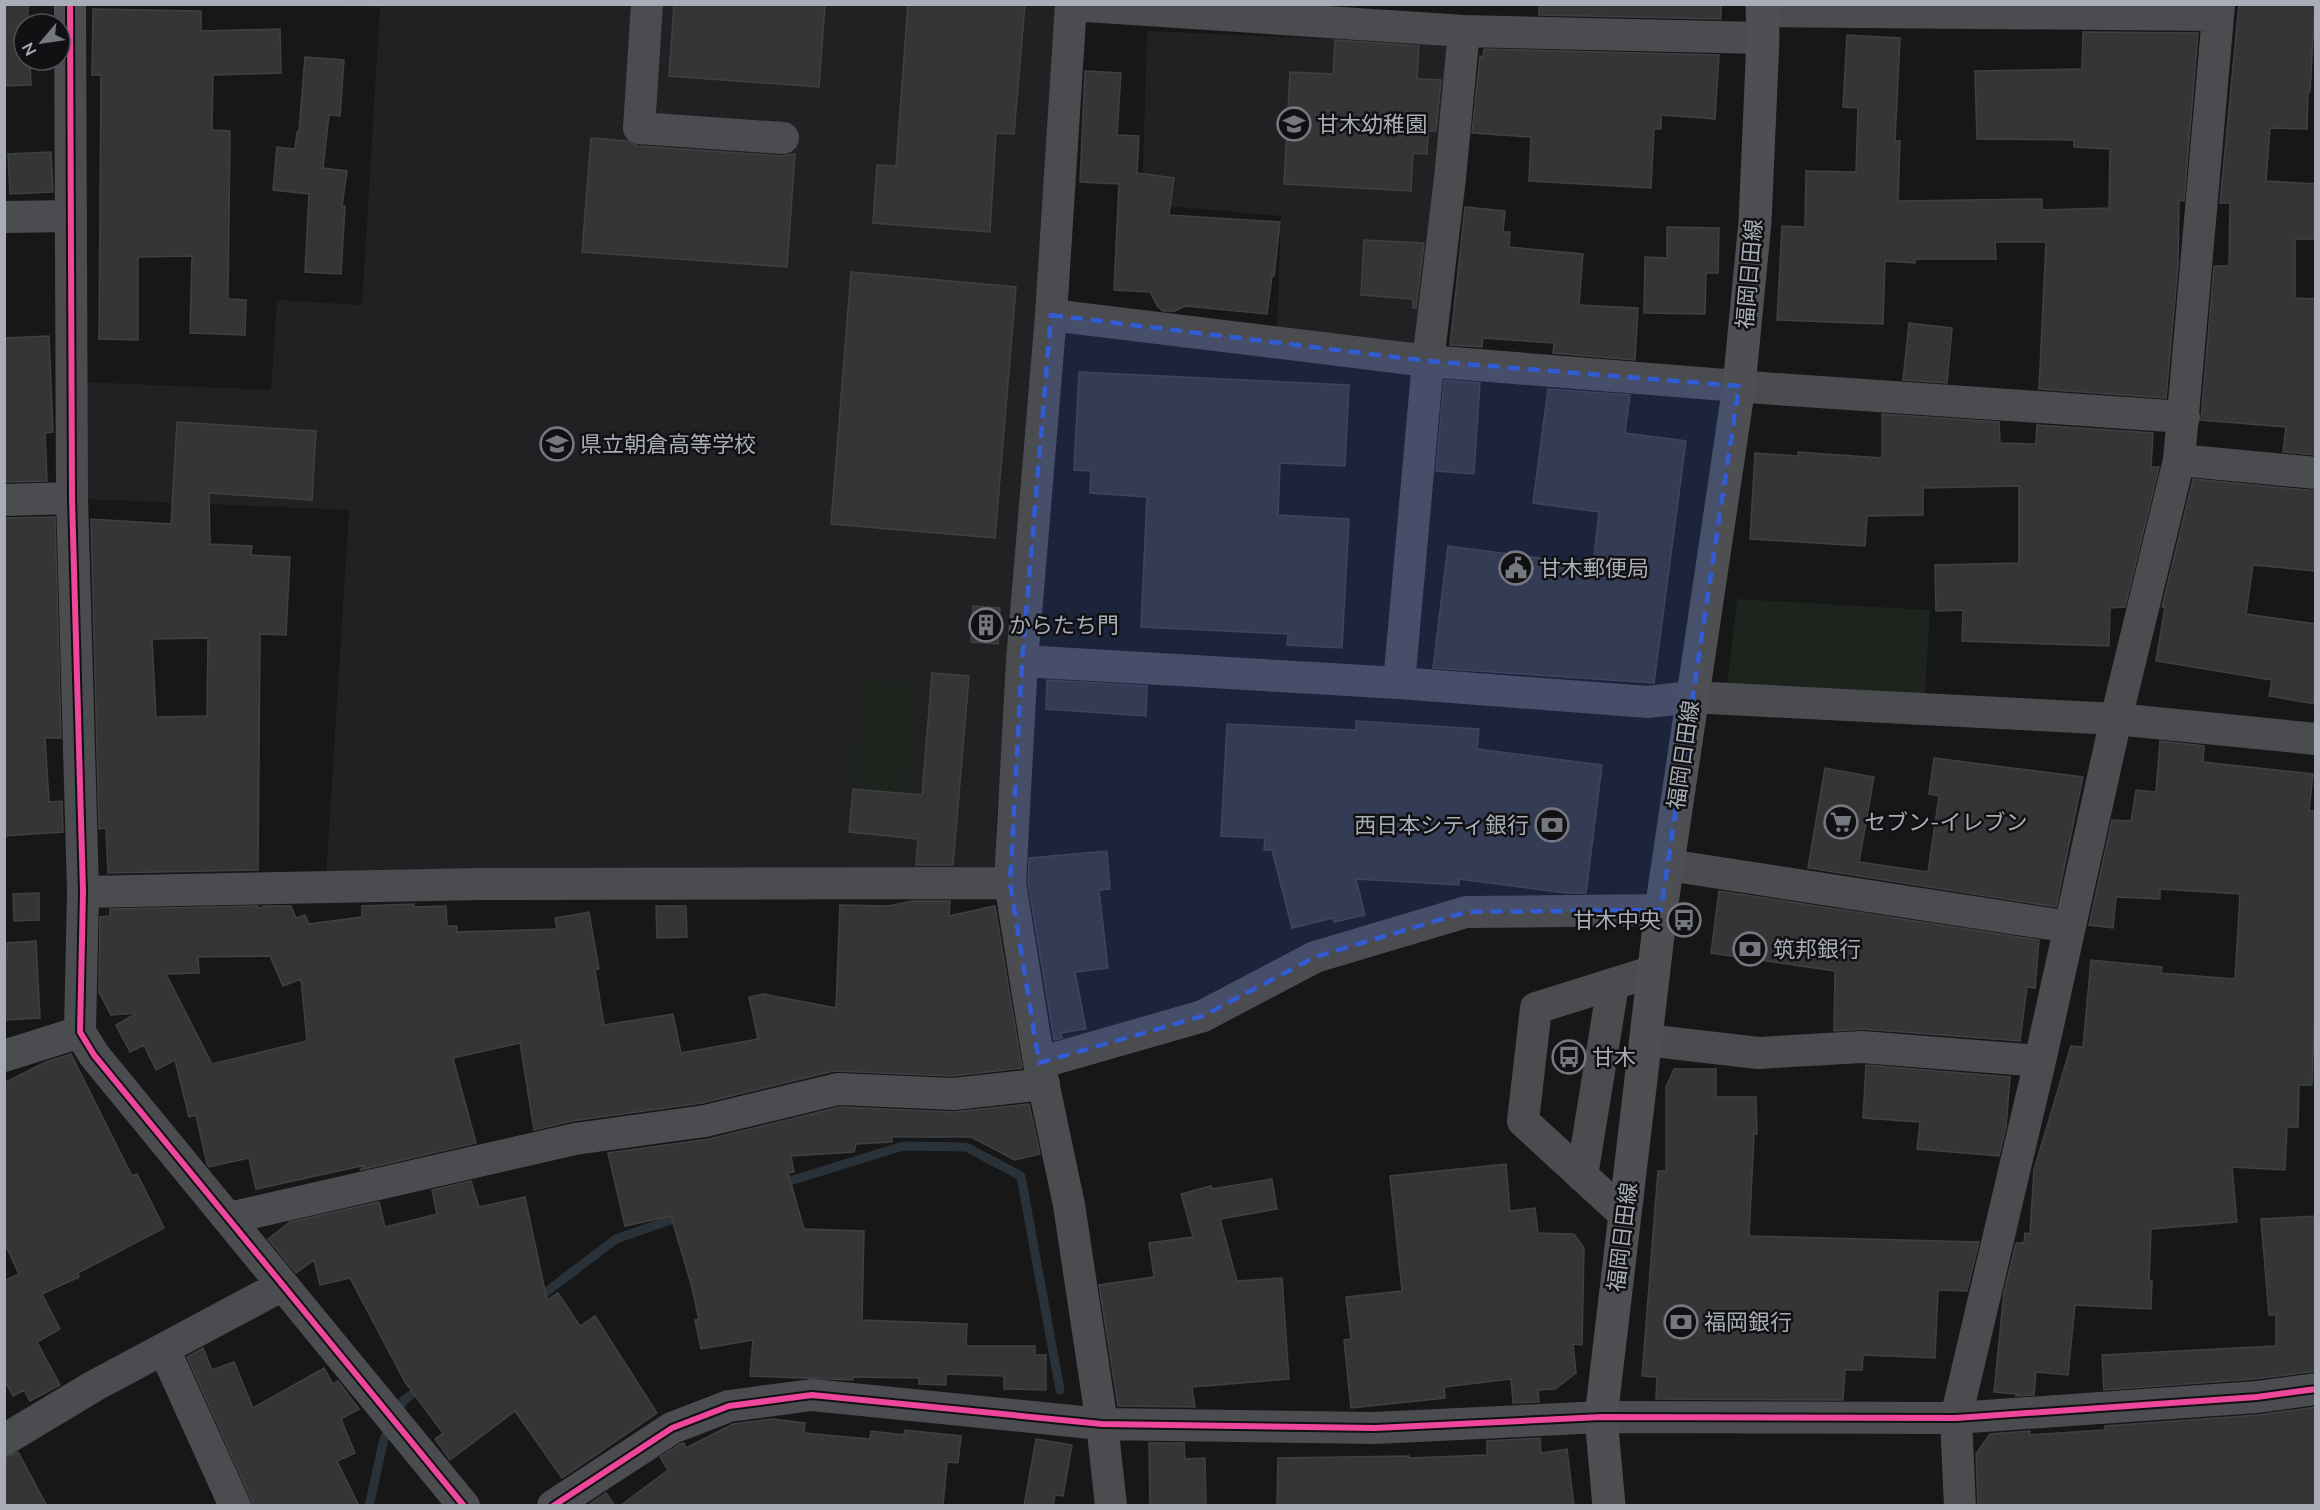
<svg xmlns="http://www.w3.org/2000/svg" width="2320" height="1510" viewBox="0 0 2320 1510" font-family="Mulish,'Noto Sans JP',sans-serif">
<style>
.built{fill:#212123}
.green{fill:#1d241e}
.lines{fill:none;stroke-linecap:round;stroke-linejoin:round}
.stream{stroke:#2a3239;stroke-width:9}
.building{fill:#353536;stroke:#3f4043;stroke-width:1.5;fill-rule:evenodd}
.minor{stroke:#4b4c50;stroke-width:32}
.major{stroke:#4d4f52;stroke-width:33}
.cycleway-casing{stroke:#111113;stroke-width:10}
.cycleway{stroke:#ed469a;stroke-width:6}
.marked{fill:#325cd3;fill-opacity:0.2;stroke:#325cd3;stroke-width:4.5;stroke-dasharray:12 8;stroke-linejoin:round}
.labels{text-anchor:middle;stroke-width:5;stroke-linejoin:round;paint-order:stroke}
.poi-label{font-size:22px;fill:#a8adb8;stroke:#111113;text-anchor:start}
.street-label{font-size:22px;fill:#a8adb8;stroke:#111113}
</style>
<rect width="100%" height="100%" fill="#171717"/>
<path class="built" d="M 278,5 L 1061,5 L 996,825 L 996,875 L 326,877 L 349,510 L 86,499 L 85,382 L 271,390 L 277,300 L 362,305 L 380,7 Z
M 1147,31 L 1454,44 L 1418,350 L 1277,335 L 1281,216 L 1142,204 Z"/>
<path class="green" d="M 1737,599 L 1930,610 L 1925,694 L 1727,685 Z
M 862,680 L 915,684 L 906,794 L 853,789 Z"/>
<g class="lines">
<path class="stream" d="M 780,1184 L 903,1146 L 966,1147 L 1021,1176 L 1060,1390
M 537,1299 L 616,1239 L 682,1216
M 396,1415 L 403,1401 L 423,1386
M 369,1506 L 384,1439 L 390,1427"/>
</g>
<path class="building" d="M 4,4 L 28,4 L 28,24 L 24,24 L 24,60 L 30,60 L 31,85 L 4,86 Z
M 674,4 L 825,4 L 819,87 L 669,76 Z
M 908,4 L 1025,4 L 1014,134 L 996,133 L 990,232 L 873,223 L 877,165 L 896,166 Z
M 1539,4 L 1721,4 L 1721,19 L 1539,15 Z
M 2239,4 L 2315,4 L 2310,92 L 2308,92 L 2307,129 L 2270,128 L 2266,181 L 2316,184 L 2316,239 L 2295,239 L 2295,298 L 2316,299 L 2316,455 L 2283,452 L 2286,427 L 2201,420 L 2214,266 L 2229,266 L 2230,203 L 2220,203 Z
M 93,9 L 201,11 L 201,31 L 280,29 L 281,73 L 213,75 L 212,130 L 230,131 L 228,299 L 246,300 L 245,335 L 190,333 L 192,256 L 138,257 L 138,340 L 99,339 L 101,75 L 92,75 Z
M 2083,32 L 2198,33 L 2184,201 L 2179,200 L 2178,266 L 2166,398 L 2039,389 L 2046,242 L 1995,242 L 1996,259 L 1915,259 L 1915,263 L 1885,261 L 1883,324 L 1777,320 L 1782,226 L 1805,227 L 1806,171 L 1856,172 L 1858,108 L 1843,107 L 1847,35 L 1900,38 L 1895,141 L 1900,141 L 1898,201 L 2042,199 L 2042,210 L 2109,208 L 2110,149 L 2074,147 L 2074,140 L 1977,139 L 1975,71 L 2082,69 Z
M 1335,40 L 1419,46 L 1417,79 L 1441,80 L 1436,131 L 1428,131 L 1427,154 L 1413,153 L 1411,191 L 1284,184 L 1290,72 L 1333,74 Z
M 1484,49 L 1719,55 L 1715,119 L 1661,115 L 1661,129 L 1654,129 L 1651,188 L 1529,181 L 1531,137 L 1472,133 L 1480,56 L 1483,57 Z
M 305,57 L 344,60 L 340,116 L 329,115 L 323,168 L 347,171 L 342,206 L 345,206 L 341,274 L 305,272 L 309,194 L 273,190 L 277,147 L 295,149 L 297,132 L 299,132 Z
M 1085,71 L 1121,73 L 1117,135 L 1139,136 L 1137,173 L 1174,178 L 1169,215 L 1280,222 L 1274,276 L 1272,276 L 1267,314 L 1185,306 L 1175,311 L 1163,311 L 1158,307 L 1150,292 L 1114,290 L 1119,184 L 1080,182 Z
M 591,138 L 627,141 L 638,146 L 782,156 L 795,154 L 787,267 L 582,252 Z
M 51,152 L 53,192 L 10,194 L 8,154 Z
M 1465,207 L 1505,211 L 1503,232 L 1510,232 L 1509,247 L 1583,254 L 1579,305 L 1638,308 L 1635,360 L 1553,353 L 1554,343 L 1483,338 L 1482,347 L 1450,345 Z
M 1667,227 L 1719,228 L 1718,273 L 1706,273 L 1705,314 L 1644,313 L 1645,257 L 1667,258 Z
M 1364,240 L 1424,243 L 1416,308 L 1413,308 L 1413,299 L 1361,295 Z
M 851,272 L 1016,287 L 995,538 L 831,524 Z
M 1909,323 L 1952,328 L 1947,383 L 1903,380 Z
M 49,336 L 53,432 L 45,433 L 47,481 L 4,482 L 4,338 Z
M 1079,372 L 1349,385 L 1345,466 L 1280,463 L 1278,515 L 1349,519 L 1342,648 L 1287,645 L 1288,634 L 1141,627 L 1147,497 L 1090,493 L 1091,471 L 1074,470 Z
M 1444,380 L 1480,383 L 1474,474 L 1436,471 Z
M 1548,389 L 1630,395 L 1625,433 L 1686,441 L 1654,683 L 1433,668 L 1448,546 L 1593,565 L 1599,512 L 1533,503 Z
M 1882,414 L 1999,422 L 2000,443 L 2036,444 L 2037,425 L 2153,433 L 2151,467 L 2159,467 L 2125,607 L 2110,608 L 2109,646 L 1962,641 L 1963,610 L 1936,611 L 1935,565 L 2019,563 L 2019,486 L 1923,488 L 1923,515 L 1867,516 L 1865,546 L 1750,539 L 1755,453 L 1798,456 L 1798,452 L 1882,458 Z
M 177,422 L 316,431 L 312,500 L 209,493 L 210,544 L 252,546 L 251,555 L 290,557 L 286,635 L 260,634 L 258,870 L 108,873 L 106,828 L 99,829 L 91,519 L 171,524 ZM 208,638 L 207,716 L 156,717 L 152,639 Z
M 2193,479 L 2316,491 L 2316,571 L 2253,565 L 2246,614 L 2316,624 L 2316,704 L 2269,696 L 2272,680 L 2156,661 L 2165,607 L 2162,607 Z
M 55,517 L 61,738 L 45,738 L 49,802 L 62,801 L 63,832 L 4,836 L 4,518 Z
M 973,606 L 1000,608 L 998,644 L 971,642 Z
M 932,673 L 969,676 L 953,865 L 916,865 L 918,839 L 849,832 L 853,789 L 922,795 Z
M 1047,680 L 1147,686 L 1146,716 L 1046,709 Z
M 1356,721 L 1479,729 L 1477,749 L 1602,765 L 1586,893 L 1566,893 L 1459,879 L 1459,885 L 1356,879 L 1365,915 L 1334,922 L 1333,918 L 1292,928 L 1272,850 L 1264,850 L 1265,838 L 1221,836 L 1227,724 L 1356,730 Z
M 2160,741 L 2204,746 L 2203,762 L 2313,774 L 2309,811 L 2316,811 L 2316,1027 L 2314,1027 L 2312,1085 L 2299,1085 L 2298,1127 L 2287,1127 L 2285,1170 L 2232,1167 L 2237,1222 L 2151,1229 L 2149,1281 L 2152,1281 L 2151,1309 L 2075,1305 L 2068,1375 L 2036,1372 L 2034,1395 L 2016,1396 L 2017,1394 L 1994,1392 L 2004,1292 L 2016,1243 L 2024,1243 L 2025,1233 L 2030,1234 L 2034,1170 L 2071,1046 L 2083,1047 L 2091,960 L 2162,967 L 2161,973 L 2235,979 L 2240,894 L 2160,889 L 2160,899 L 2116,897 L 2113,928 L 2089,925 L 2112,820 L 2131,821 L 2136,790 L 2156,792 Z
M 1934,758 L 2083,777 L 2056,907 L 1808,868 L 1825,768 L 1874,777 L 1859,862 L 1928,872 L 1939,796 L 1929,794 Z
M 1107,851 L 1110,889 L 1099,890 L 1108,968 L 1075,972 L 1086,1029 L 1061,1033 L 1062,1038 L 1054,1040 L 1028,883 L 1029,858 Z
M 1719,891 L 2039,940 L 2035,988 L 2027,987 L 2020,1041 L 1863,1029 L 1834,1031 L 1835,971 L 1711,953 Z
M 39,893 L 39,920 L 14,921 L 13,894 Z
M 913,901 L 950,901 L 949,916 L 995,906 L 1022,1068 L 953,1076 L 834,1071 L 702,1103 L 572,1121 L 534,1130 L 520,1043 L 453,1058 L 476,1143 L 360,1170 L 366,1165 L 256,1189 L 249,1158 L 209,1167 L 207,1164 L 196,1115 L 189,1117 L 175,1060 L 156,1070 L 144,1045 L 130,1052 L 116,1025 L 137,1013 L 111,1015 L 99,992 L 100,917 L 110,916 L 110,909 L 258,906 L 258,909 L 264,906 L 291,906 L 296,918 L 305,915 L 309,924 L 362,917 L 362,906 L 414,904 L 414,907 L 446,906 L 447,926 L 457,926 L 457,932 L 557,929 L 555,918 L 589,912 L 599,969 L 595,970 L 604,1025 L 673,1014 L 681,1053 L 758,1039 L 749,997 L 763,994 L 836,1008 L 840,905 L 888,906 ZM 270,956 L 283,986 L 301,979 L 307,1041 L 212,1064 L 166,974 L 199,973 L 198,957 Z
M 656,906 L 686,906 L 687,937 L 657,938 Z
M 36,941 L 40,1018 L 4,1020 L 4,956 L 7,956 L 7,943 Z
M 71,1054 L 132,1176 L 137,1174 L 164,1228 L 78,1273 L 79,1277 L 42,1294 L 60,1329 L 37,1342 L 60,1385 L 30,1401 L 24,1390 L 13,1396 L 4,1380 L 4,1281 L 19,1274 L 4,1242 L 4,1083 L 46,1062 Z
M 1866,1065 L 2010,1077 L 2006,1127 L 1999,1156 L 1917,1149 L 1920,1122 L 1863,1118 Z
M 1674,1069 L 1716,1069 L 1716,1097 L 1756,1097 L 1757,1134 L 1754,1134 L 1749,1236 L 1979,1242 L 1967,1291 L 1938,1290 L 1935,1358 L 1863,1355 L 1862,1370 L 1845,1370 L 1843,1400 L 1656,1399 L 1657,1377 L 1642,1376 L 1658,1171 L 1666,1171 L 1666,1087 Z
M 1029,1104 L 1040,1154 L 1015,1160 L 971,1137 L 891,1137 L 892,1142 L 856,1144 L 854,1152 L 791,1156 L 794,1172 L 788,1173 L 804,1229 L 864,1231 L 862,1320 L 967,1324 L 966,1346 L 1035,1346 L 1035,1355 L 1046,1355 L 1046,1390 L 1004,1389 L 1004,1376 L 946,1374 L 946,1385 L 919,1384 L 919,1378 L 853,1377 L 853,1380 L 750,1376 L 753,1340 L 701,1349 L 695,1320 L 699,1319 L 691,1284 L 671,1216 L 625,1226 L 608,1153 L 709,1139 L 840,1107 L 953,1112 Z
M 1506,1164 L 1510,1211 L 1535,1208 L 1538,1233 L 1574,1234 L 1584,1248 L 1582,1345 L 1573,1344 L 1576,1373 L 1555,1389 L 1538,1390 L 1539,1402 L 1513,1403 L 1511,1379 L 1444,1387 L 1445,1398 L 1351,1408 L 1344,1340 L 1351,1339 L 1346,1297 L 1402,1291 L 1390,1176 Z
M 1272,1179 L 1277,1209 L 1220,1219 L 1237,1281 L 1282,1278 L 1289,1379 L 1192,1387 L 1195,1407 L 1118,1406 L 1099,1285 L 1154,1277 L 1149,1243 L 1193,1237 L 1181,1194 L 1211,1186 L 1212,1189 Z
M 471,1181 L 479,1207 L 525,1197 L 547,1300 L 558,1293 L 580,1326 L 595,1316 L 657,1413 L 562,1478 L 515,1411 L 450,1460 L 435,1439 L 443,1433 L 405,1382 L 350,1278 L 320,1285 L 314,1260 L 296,1273 L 268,1239 L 290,1222 L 379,1202 L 385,1227 L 437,1214 L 432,1190 Z
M 2316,1216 L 2316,1371 L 2255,1379 L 2104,1390 L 2102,1355 L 2276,1346 L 2276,1315 L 2269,1315 L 2261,1219 Z
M 203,1348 L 212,1370 L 234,1362 L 253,1408 L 324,1368 L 333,1384 L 338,1381 L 359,1409 L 341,1419 L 355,1453 L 337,1461 L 359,1506 L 253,1506 L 251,1499 L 187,1357 Z
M 2316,1407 L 2316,1506 L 1978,1506 L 1976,1454 L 1990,1434 L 2030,1431 L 2030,1435 L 2105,1430 L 2105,1426 L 2258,1415 Z
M 772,1419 L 805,1423 L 804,1433 L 870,1439 L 871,1431 L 904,1435 L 905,1430 L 961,1436 L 958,1463 L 947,1462 L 943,1506 L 620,1506 L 668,1470 L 660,1457 L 680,1444 L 684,1443 L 686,1448 L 733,1424 Z
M 1540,1438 L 1541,1453 L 1567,1449 L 1574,1506 L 1277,1506 L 1278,1458 L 1409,1456 L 1409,1458 L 1487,1455 L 1487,1441 Z
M 1036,1439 L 1072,1445 L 1063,1496 L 1055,1495 L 1053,1506 L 1024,1506 Z
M 1149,1443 L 1184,1443 L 1185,1459 L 1205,1458 L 1206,1506 L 1150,1506 Z
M 18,1452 L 47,1506 L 4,1506 L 4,1458 Z
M 606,1493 L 615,1506 L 587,1506 Z"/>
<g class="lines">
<path class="minor" d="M 70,4 L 72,498 L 83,892 L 80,1032 L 94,1055 L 464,1506
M 647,4 L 639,128 L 783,138
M 1071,4 L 1051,315 L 1022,661 L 1010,883 L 1039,1063 L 1069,1205 L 1102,1424 L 1111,1506
M 1071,5 L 1464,31 L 1763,38
M 1762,11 L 2218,15
M 4,217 L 71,216
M 1051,315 L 1428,361 L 1762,388 L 2184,417
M 2179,460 L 2316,473
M 4,500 L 72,498
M 1022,661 L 1399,683 L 1648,702 L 1691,697 L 2116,719 L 2316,739
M 1399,683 L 1428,361 L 1450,178 L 1464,31
M 1668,865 L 2070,927
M 83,892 L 481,884 L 1010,883
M 1646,1040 L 1758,1053 L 1862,1047 L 2040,1061
M 4,1056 L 80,1032
M 1039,1063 L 1203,1016 L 1315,957 L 1466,912 L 1661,910
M 1582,1176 L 1613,985
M 1625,1215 L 1523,1121 L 1536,1008 L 1654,971
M 229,1218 L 575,1139 L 705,1121 L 838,1089 L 954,1094 L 1044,1084
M 164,1349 L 235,1506
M 4,1440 L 94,1386 L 283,1285
M 553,1506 L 672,1428 L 729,1406 L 812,1395 L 1102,1424 L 1375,1428 L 1601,1417 L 1956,1418 L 2257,1397 L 2316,1389
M 1960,1506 L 1956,1418 L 2040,1061 L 2116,719 L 2179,460 L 2219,4"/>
<path class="major" d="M 1609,1506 L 1601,1417 L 1661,910 L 1739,386 L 1755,222 L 1763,38 L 1762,4"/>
<defs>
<path id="cycleway" d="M 70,4 L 72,498 L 83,892 L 80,1032 L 94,1055 L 464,1506
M 553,1506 L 672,1428 L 729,1406 L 812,1395 L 1102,1424 L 1375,1428 L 1601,1417 L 1956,1418 L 2257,1397 L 2316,1389"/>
</defs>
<use href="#cycleway" class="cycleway-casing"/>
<use href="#cycleway" class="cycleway"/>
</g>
<path class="marked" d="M 1051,315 L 1428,361 L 1739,386 L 1661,910 L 1466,912 L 1315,957 L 1203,1016 L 1039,1063 L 1010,883 L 1022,661 Z"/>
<defs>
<symbol id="school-ring" viewBox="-11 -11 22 22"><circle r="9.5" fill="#111113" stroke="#757880" stroke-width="1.5"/><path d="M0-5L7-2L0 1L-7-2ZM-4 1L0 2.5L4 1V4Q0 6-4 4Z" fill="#757880"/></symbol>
<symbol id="civic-ring" viewBox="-11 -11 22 22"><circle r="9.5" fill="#111113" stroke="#757880" stroke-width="1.5"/><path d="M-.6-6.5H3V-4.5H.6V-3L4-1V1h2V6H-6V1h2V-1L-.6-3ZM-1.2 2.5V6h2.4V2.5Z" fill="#757880"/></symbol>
<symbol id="building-ring" viewBox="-11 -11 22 22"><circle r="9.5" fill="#111113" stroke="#757880" stroke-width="1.5"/><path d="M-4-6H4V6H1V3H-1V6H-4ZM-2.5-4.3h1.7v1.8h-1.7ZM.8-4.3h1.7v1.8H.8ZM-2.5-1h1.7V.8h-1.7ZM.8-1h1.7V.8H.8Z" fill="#757880"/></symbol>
<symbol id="supermarket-ring" viewBox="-11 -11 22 22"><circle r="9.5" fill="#111113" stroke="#757880" stroke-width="1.5"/><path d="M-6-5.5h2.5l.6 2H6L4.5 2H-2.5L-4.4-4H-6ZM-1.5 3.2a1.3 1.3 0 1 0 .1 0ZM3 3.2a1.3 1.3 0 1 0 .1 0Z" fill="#757880"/></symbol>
<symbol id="bank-ring" viewBox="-11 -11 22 22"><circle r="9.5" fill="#111113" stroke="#757880" stroke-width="1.5"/><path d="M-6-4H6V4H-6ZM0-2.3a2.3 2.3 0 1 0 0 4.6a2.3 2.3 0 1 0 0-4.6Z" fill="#757880"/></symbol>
<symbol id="bus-ring" viewBox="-11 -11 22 22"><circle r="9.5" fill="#111113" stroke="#757880" stroke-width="1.5"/><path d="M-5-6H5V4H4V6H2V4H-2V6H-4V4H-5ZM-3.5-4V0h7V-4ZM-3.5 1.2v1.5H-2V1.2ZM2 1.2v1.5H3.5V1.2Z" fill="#757880"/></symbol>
</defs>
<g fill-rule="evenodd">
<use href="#school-ring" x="1275" y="105" width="38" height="38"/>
<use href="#school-ring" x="538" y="425" width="38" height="38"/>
<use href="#civic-ring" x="1497" y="549" width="38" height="38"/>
<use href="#building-ring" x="967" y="606" width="38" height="38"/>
<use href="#supermarket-ring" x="1822" y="803" width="38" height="38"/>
<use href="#bank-ring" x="1533" y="806" width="38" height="38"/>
<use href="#bus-ring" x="1665" y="901" width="38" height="38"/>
<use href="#bank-ring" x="1731" y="930" width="38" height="38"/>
<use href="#bus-ring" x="1550" y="1038" width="38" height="38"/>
<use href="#bank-ring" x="1662" y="1303" width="38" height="38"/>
</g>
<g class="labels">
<g class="poi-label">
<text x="1317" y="132">甘木幼稚園</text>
<text x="580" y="452">県立朝倉高等学校</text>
<text x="1539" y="576">甘木郵便局</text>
<text x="1009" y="633">からたち門</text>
<text x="1864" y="830">セブン-イレブン</text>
<text x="1529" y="833" text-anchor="end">西日本シティ銀行</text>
<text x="1661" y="928" text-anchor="end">甘木中央</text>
<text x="1773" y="957">筑邦銀行</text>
<text x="1592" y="1065">甘木</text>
<text x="1704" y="1330">福岡銀行</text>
</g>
<g class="street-label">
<text transform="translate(1749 274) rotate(-85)" y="8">福岡日田線</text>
<text transform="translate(1683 755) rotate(-82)" y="8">福岡日田線</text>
<text transform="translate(1622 1237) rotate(-83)" y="8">福岡日田線</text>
</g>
</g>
<rect width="2320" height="1510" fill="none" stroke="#a8adb8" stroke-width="12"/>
<g transform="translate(42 42) rotate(241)"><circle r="28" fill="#111113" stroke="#4d4f55" stroke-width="1.5"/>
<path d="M0-4.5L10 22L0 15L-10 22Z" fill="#757880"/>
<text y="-9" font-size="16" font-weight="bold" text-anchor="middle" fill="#a8adb8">N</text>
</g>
</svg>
